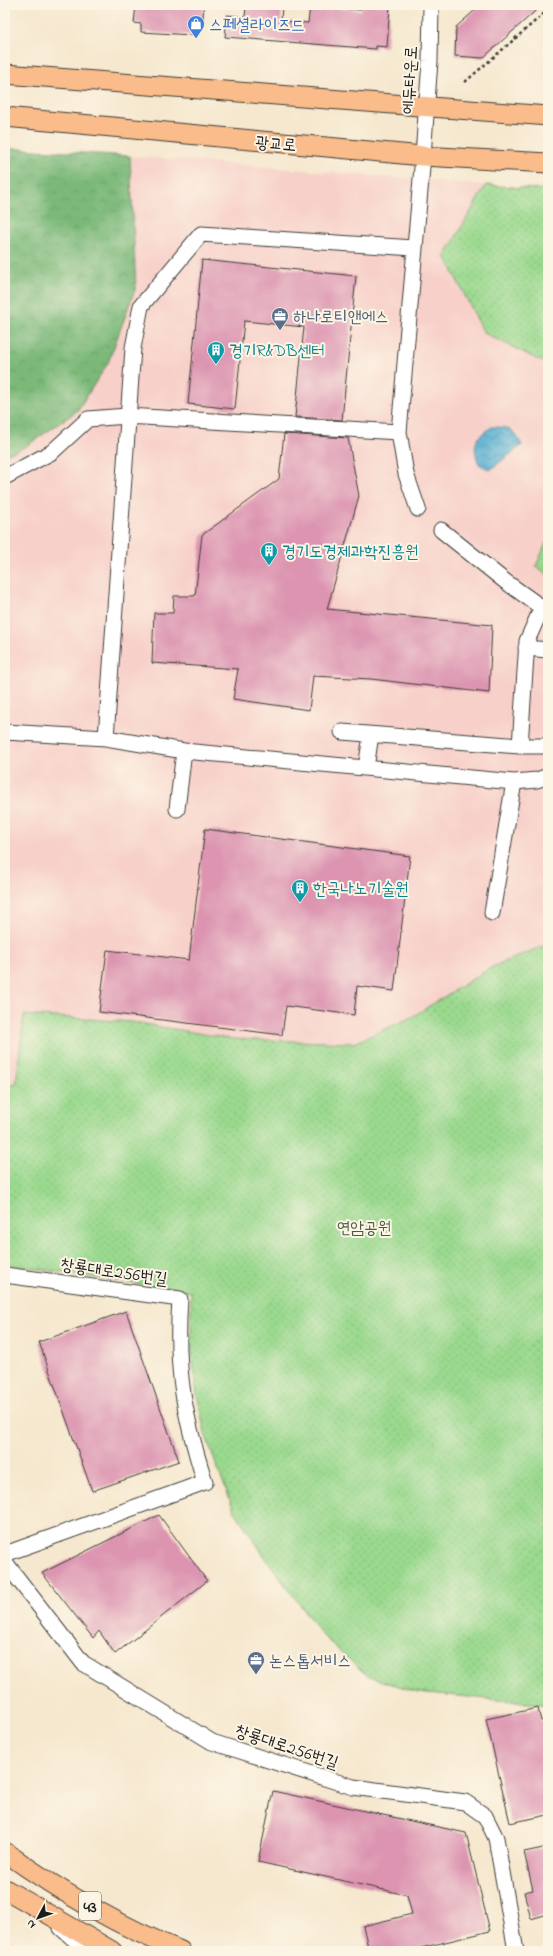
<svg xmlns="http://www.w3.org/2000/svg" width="553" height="1956" viewBox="0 0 553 1956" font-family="'Indie Flower','Poor Story',sans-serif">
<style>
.built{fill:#f7d0c9}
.grass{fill:url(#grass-dots);stroke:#5b7a55}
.forest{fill:url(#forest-crowns);stroke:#4c6a4a}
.water{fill:url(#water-waves);stroke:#386677}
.building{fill:#dc94b1}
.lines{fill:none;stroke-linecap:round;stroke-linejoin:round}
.minor-casing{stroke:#3d3b37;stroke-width:17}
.major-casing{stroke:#3d3b37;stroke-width:21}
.path{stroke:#3d3b37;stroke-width:2.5;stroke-dasharray:3 3;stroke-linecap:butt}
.minor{stroke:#fff;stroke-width:15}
.major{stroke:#f9bc8a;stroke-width:19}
.labels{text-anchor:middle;stroke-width:4;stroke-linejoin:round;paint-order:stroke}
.shield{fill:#fcf5e5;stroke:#5f5d58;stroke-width:1}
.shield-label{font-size:16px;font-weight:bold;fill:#1c1c1c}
.shop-label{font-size:17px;fill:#366cbe;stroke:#fcf5e5;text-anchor:start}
.street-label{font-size:17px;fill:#1c1c1c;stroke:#fcf5e5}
.service-label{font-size:17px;fill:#4e5e75;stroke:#fcf5e5;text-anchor:start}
.culture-label{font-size:17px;fill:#0d838f;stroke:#fcf5e5;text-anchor:start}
.park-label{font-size:17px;fill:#485e44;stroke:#fcf5e5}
</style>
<defs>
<pattern id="grass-dots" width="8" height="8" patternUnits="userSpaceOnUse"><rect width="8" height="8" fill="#9ad98e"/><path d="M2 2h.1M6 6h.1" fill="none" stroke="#84ba7a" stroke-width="1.8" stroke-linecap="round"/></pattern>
<pattern id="forest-crowns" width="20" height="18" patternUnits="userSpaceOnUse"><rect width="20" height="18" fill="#7bb979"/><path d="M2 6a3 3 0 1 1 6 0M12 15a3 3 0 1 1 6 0" fill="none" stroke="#6a9e68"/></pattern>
<pattern id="water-waves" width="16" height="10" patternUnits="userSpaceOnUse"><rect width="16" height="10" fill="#54afd2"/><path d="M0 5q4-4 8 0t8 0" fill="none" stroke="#458eaa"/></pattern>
</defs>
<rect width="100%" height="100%" fill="#fcf5e5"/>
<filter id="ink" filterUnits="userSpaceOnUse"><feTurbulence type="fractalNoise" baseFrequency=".025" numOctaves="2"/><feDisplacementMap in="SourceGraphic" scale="8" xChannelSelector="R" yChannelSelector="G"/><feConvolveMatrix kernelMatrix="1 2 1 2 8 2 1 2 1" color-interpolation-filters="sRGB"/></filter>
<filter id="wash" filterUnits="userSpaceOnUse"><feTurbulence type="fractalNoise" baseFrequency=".012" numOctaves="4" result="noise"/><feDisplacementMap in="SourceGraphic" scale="16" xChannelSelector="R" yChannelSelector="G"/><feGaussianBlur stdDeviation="0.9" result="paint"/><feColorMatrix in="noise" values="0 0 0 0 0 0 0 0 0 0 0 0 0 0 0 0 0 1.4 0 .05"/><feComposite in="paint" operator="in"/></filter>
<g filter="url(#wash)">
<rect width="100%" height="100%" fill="#f6e8cf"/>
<path class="built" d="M 130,156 L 486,185 L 445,256 L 548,368 L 548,539 L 537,566 L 548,575 L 548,944 L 410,1018 L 354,1043 L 233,1039 L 132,1022 L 24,1015 L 16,1084 L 5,1085 L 5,455 L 25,447 L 136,287 Z
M 5,1936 L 29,1951 L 5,1951 Z"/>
<path class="grass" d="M 486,185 L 548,190 L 548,367 L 547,364 L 484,333 L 445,256 Z
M 548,539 L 548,575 L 536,566 Z
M 548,944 L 548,1705 L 418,1692 L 369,1677 L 323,1636 L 267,1560 L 234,1510 L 221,1477 L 205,1434 L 196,1389 L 191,1344 L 191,1292 L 5,1264 L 5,1085 L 16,1084 L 24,1015 L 132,1022 L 233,1039 L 354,1043 L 410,1018 L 492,967 Z"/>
<path class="forest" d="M 5,148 L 130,156 L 136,287 L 108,363 L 77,411 L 25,447 L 5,455 Z"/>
<path class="water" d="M 492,427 C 510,427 513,429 522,445 L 490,470 L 479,464 C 472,446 474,437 492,427 Z"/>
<g id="blocks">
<path class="building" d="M 136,5 L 204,5 L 202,29 L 193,29 L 192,35 L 141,32 L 141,24 L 134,23 Z
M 246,5 L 282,5 L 281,21 L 308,23 L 310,6 L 361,10 L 361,5 L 390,5 L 387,47 L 376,46 L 376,49 L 225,37 L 227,15 L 245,17 Z
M 481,5 L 542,5 L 483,58 L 455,56 L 456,27 Z
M 202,260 L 356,276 L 342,420 L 295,417 L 304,327 L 244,321 L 235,409 L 188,404 Z
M 284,434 L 348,438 L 359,496 L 327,609 L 492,625 L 489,693 L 371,679 L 313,676 L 309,710 L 233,699 L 238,669 L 152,663 L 154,613 L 173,613 L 174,596 L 195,596 L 202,535 L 279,479 Z
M 205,829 L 410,856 L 394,991 L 357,986 L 354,1015 L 286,1006 L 282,1035 L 99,1012 L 107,950 L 189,960 Z
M 126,1311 L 179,1461 L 92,1491 L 39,1342 Z
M 159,1515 L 207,1581 L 115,1654 L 99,1631 L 93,1638 L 42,1573 Z
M 538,1708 L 541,1721 L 548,1719 L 548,1815 L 510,1823 L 486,1719 Z
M 273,1791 L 466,1833 L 490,1931 L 409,1951 L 369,1951 L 363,1926 L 412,1914 L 407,1895 L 258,1862 Z
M 548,1847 L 548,1914 L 531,1919 L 524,1892 L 533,1890 L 524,1852 Z"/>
</g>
</g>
<g filter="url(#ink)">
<use href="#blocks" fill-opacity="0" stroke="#3d3b37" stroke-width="1"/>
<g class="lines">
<defs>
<path id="minor" d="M 5,477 L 52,452 L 88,419 L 127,416 L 399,432
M 418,509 L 406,474 L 399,432 L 423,156 L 430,61 L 431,5
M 441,530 L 506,582 L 548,612
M 526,648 L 548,650
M 5,732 L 106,738 L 184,751 L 514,782 L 537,780 L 548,776
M 342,732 L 520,746 L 544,746 L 548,744
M 106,738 L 133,348 L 141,306 L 201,234 L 414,248
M 520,746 L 527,641 L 542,607
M 366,768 L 371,735
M 177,809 L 184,751
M 492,913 L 514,782
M 5,1275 L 180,1299 C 175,1369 184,1416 205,1482 L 5,1554
M 5,1562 L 83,1663 L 212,1742 L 353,1787 L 465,1802 L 485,1816 L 496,1838 L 516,1951
M 61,1928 L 87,1951"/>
<path id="major" d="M 5,74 L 548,116
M 5,117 L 423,156 L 548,163
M 5,1852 C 59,1891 119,1926 181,1951
M 5,1889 L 112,1951"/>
</defs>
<use href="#minor" class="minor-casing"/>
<use href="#major" class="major-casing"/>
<path class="path" d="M 465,82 L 548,10"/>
<use href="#minor" class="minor"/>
<use href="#major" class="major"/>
</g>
</g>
<defs>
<symbol id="shop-pin" viewBox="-11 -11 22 30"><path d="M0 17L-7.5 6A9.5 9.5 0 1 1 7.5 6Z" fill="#3f7fe0" stroke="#fcf5e5"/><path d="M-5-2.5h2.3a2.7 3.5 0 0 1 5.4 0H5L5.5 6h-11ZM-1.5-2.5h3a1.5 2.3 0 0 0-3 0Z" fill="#fff"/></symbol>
<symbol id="office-pin" viewBox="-11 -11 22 30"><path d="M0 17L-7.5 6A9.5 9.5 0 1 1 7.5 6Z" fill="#5c6f8a" stroke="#fcf5e5"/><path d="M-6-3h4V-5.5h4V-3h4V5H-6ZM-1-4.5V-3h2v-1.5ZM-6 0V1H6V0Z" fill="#fff"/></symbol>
<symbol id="building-pin" viewBox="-11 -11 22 30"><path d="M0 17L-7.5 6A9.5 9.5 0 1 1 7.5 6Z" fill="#0f9aa8" stroke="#fcf5e5"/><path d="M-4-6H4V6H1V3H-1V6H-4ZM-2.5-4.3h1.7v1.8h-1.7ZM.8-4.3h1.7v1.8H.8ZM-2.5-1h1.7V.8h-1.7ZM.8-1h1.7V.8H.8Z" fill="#fff"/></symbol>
</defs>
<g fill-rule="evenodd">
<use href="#shop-pin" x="186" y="14" width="20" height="27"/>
<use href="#office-pin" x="270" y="306" width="20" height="27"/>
<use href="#building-pin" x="206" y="340" width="20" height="27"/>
<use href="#building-pin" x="259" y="541" width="20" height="27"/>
<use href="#building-pin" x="290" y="878" width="20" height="27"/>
<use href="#office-pin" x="246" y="1650" width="20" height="27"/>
</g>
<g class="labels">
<rect class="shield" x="79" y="1892" width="22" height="28" rx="3"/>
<g class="shield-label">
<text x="90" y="1912">43</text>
</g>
<g class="shop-label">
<text x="209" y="30">스페셜라이즈드</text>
</g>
<g class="street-label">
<text transform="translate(409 80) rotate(-87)" y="6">에듀타운로</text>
<text transform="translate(276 143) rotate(5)" y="6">광교로</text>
<text transform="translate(114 1271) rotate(8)" y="6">창룡대로256번길</text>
<text transform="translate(287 1746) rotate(18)" y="6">창룡대로256번길</text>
</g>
<g class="service-label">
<text x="293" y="322">하나로티앤에스</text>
<text x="269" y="1666">논스톱서비스</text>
</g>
<g class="culture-label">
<text x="229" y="356">경기R&amp;DB센터</text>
<text x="282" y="557">경기도경제과학진흥원</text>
<text x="313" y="894">한국나노기술원</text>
</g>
<g class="park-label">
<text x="364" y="1233">연암공원</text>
</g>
</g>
<rect width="553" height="1956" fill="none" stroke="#fcf5e5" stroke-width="20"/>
<g transform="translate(38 1918) rotate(229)" stroke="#fcf5e5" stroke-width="3" paint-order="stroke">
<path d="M0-3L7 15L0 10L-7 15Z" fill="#1c1c1c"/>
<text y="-6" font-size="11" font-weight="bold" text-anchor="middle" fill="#1c1c1c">N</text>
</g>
</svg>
